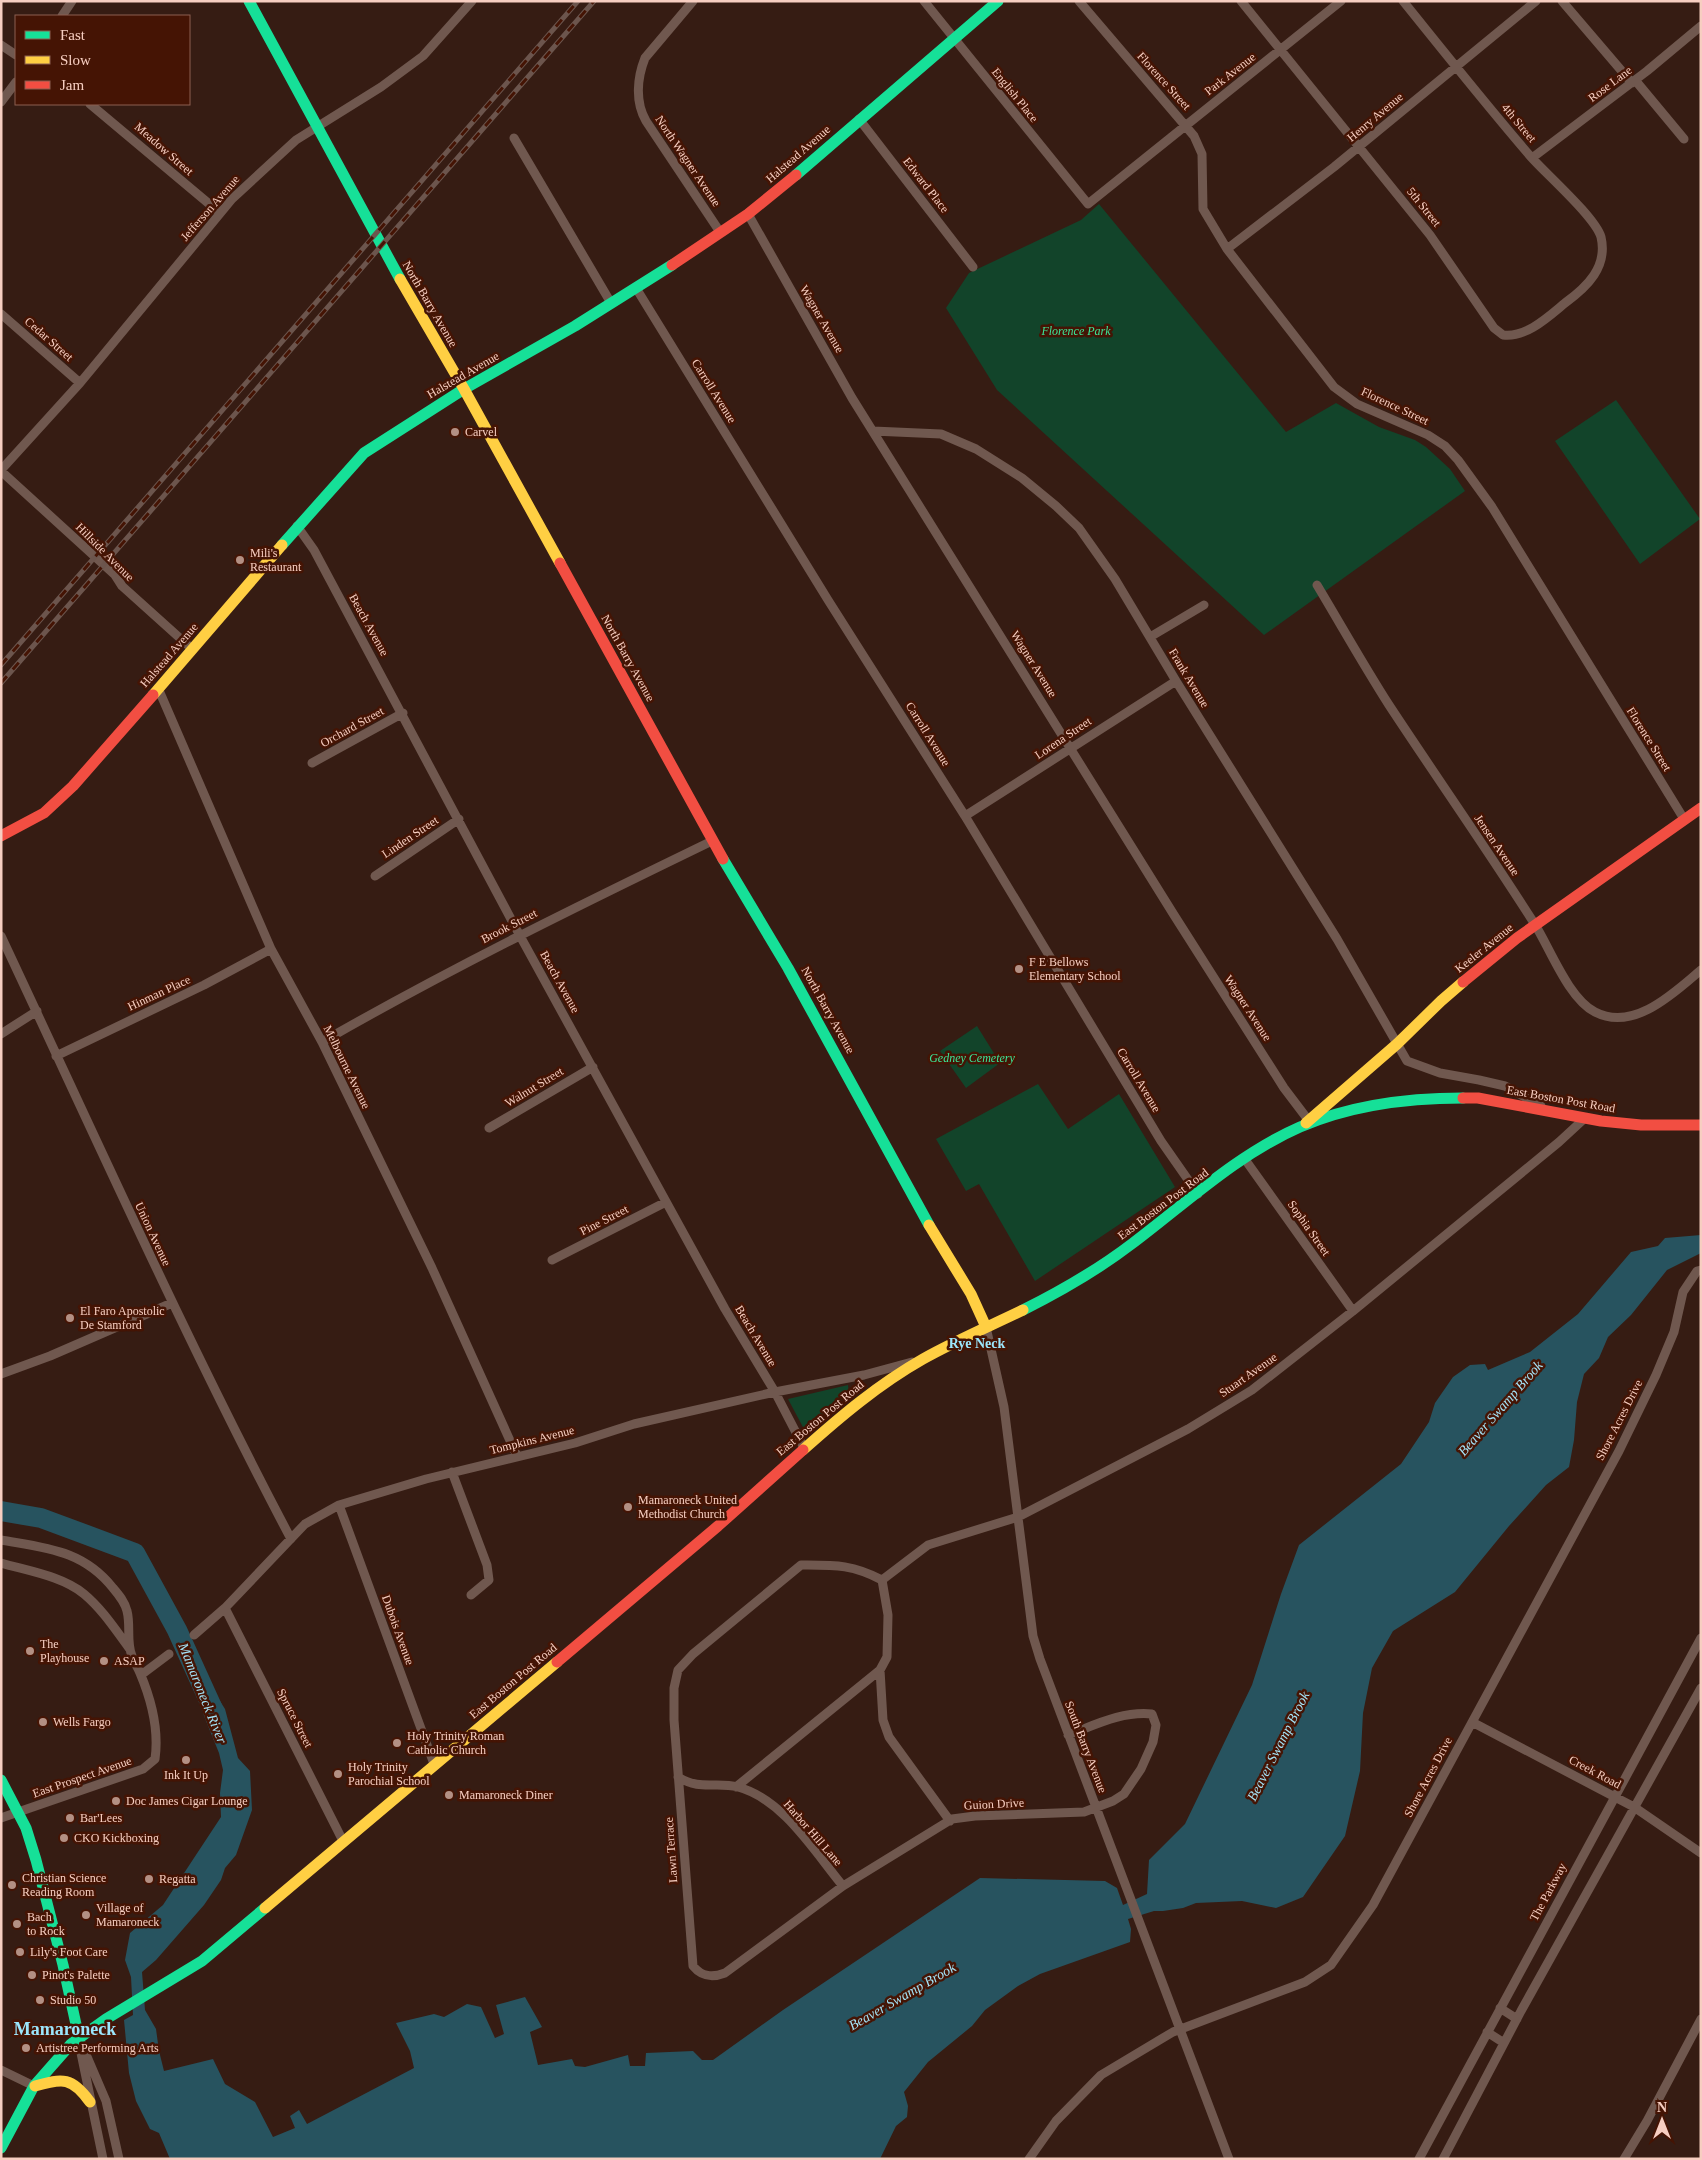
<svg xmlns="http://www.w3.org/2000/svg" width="1702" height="2160" viewBox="0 0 1702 2160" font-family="'Times New Roman',serif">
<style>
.green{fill:#12442a}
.water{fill:#27535f}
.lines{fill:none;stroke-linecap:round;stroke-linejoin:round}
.river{stroke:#27535f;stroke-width:20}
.street{stroke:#70584f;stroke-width:9}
.fast{stroke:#16e098;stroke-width:11}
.slow{stroke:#ffcf43;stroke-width:11}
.jam{stroke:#f24e42;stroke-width:11}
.rail-casing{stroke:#6c554d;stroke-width:5}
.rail{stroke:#451404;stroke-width:3;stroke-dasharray:9;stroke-linecap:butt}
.poi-dot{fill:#b39084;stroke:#451404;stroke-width:2}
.labels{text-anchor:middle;stroke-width:5;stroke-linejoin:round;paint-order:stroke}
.street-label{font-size:12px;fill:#f7cec1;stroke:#451404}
.park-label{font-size:12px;font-style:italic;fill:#3be699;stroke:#451404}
.poi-label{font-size:12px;fill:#f7cec1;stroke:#451404;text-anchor:start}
.neighbourhood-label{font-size:14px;font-weight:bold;fill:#9be6fc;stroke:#451404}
.water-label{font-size:14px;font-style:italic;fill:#a4e4f8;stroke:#451404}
.district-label{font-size:18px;font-weight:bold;fill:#9be6fc;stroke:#451404}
</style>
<rect width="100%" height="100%" fill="#361c13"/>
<path class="green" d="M 1099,204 L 1286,432 L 1336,403 L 1379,427 L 1415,440 L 1426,447 L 1450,469 L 1465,491 L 1264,635 L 997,390 L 946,308 L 969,273 L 1081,220 Z
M 1616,400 L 1700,519 L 1640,564 L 1555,441 Z
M 977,1026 L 1000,1063 L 966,1088 L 940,1051 Z
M 1038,1084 L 1068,1129 L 1119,1094 L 1175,1187 L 1035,1281 L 979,1184 L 966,1191 L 936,1139 Z
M 848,1385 L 849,1395 L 804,1429 L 788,1399 Z"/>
<path class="water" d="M 1701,1235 L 1701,1253 L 1667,1270 L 1631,1315 L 1608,1337 L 1599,1358 L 1584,1374 L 1577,1402 L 1574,1440 L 1569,1467 L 1546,1485 L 1509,1526 L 1455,1592 L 1393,1631 L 1372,1668 L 1363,1713 L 1360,1771 L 1345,1836 L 1303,1897 L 1276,1908 L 1242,1901 L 1196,1903 L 1183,1908 L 1163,1911 L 1154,1911 L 1128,1919 L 1131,1929 L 1130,1942 L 1040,1974 L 1018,1986 L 985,2010 L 972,2026 L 928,2062 L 904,2092 L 908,2106 L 907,2117 L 896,2126 L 880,2159 L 170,2159 L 159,2133 L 150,2129 L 136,2101 L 129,2073 L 124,2020 L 133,2015 L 131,1977 L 125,1960 L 130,1933 L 163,1905 L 221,1817 L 220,1793 L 223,1770 L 219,1753 L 204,1716 L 198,1686 L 205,1677 L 225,1709 L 238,1758 L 250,1771 L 252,1810 L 236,1855 L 225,1868 L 221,1880 L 204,1905 L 156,1960 L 142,1972 L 145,2010 L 156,2029 L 159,2051 L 164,2071 L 213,2059 L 225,2084 L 255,2102 L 273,2137 L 295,2128 L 290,2116 L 299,2110 L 307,2124 L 414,2068 L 410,2051 L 396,2023 L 434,2014 L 444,2017 L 467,2004 L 481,2007 L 495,2038 L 504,2034 L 496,2005 L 525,1997 L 542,2027 L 530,2032 L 538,2065 L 572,2059 L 575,2066 L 585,2067 L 628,2055 L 630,2066 L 645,2066 L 646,2053 L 693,2051 L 702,2060 L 713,2060 L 783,2010 L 980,1878 L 1105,1881 L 1117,1888 L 1123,1905 L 1147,1894 L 1149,1860 L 1185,1824 L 1252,1685 L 1281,1594 L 1299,1545 L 1401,1464 L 1429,1422 L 1435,1403 L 1453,1377 L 1470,1365 L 1485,1364 L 1488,1370 L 1530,1352 L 1578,1314 L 1631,1252 L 1658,1246 L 1665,1238 Z"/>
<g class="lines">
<path class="river" d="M 1,1511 L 41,1518 L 135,1553 L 177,1630 L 212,1707"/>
<path class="street" d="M 693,1 L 645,58 C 637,78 635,102 646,121 L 720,232
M 924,1 L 1088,204 L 1341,1
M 1079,1 L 1194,136 L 1202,154 L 1203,209 L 1227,249 L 1334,387 L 1357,404 L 1428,435 L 1445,446 L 1458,460 L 1492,507 L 1684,819
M 1241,1 L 1430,235 L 1494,328 L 1503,335 C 1526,338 1548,317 1565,303 C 1587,287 1608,267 1601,237 C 1595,217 1547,175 1531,157 C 1487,106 1445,53 1403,1
M 1562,1 L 1632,83
M 62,16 L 72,1
M 1,45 L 16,55
M 1635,80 L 1684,139
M 1,102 L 16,82
M 90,104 L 220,213
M 859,119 L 973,267
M 514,138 L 611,303
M 1532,158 L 1647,71 L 1701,26
M 748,214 L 852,398 L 1174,915 L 1284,1088 L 1309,1121
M 1227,249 L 1334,167 L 1536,1
M 636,288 L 828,600 L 965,816 L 1161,1141 L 1198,1194
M 1,314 L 80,383
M 873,431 L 941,434 L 976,449 L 1022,478 L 1056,506 L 1079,528 L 1115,579 L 1176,681 L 1337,939 L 1407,1061 L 1440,1073 L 1479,1080 L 1505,1086 L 1541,1106
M 1,470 L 80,383 L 232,199 L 296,140 L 381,87 L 423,56 L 472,1
M 1,471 L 115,575 L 122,586 L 192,649
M 297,526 L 314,550 L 519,934 L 725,1309 L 775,1392 L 804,1448
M 1317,585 C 1341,625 1364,666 1389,705 C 1437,778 1487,849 1534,923 C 1550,948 1568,998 1595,1012 C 1634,1032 1674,993 1701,970
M 1150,637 L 1204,605
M 158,688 L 271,949 L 322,1042 L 432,1268 L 517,1456
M 312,763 L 403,713
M 965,816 L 1176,681
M 375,876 L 459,819
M 1,936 C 96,1138 187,1342 291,1539
M 1,1034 L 37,1011
M 322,1042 C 449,969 580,905 712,841
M 56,1056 L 204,985 L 271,949
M 489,1128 L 593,1067
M 1244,1158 L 1353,1311
M 552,1260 L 666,1202
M 986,1327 L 1004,1407 L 1033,1636 L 1040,1659 L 1229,2159
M 1,1374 L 50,1356 L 172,1303
M 452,1472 L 487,1565 L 489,1580 L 471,1595
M 339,1505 L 434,1764
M 1,1540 C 46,1548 83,1550 113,1588 C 119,1595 125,1602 127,1611 C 131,1626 126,1642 132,1656 C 134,1662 138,1668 140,1673 C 151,1699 159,1731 155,1759 L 143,1769 L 1,1818
M 1,1563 C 28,1571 62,1576 84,1594 C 102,1609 115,1629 129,1648
M 882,1580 C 852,1564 834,1565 801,1565 L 693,1654 L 678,1670 L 674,1688 L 674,1720 L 693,1966 C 702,1977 712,1978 725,1973 L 843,1886 L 952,1819 L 975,1816 L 1084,1812 L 1113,1801 L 1124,1794 L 1141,1769 L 1153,1742 L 1156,1725 L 1152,1714 C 1122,1711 1095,1725 1068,1735
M 882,1580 L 928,1545 L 1018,1517 L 1188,1429 L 1252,1390 L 1353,1311 L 1559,1142 L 1585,1118
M 882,1580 L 888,1615 L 887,1657 L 880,1670 L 883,1720 L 889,1737 L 950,1821
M 225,1608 L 343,1841
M 194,1635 L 225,1608 L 305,1524 L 339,1505 L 426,1479 L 575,1443 L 634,1424 L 775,1392 L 864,1375 L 912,1362
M 141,1675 L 169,1654
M 1472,1722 L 1634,1807 L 1701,1853
M 678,1777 C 701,1791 715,1781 738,1787 C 783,1799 814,1851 843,1886
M 736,1787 L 880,1670
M 1500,2008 L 1517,2019
M 1487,2032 L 1504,2043
M 79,2038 L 106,2101 L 119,2159
M 81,2053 L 103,2159
M 1,2070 L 34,2086
M 1029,2159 L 1056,2121 L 1101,2075 L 1173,2032 L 1305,1982 L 1331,1965 L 1373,1905 L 1619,1451 L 1656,1375 L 1674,1332 L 1683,1292 L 1697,1271 L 1701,1270
M 1419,2159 L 1701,1638
M 1443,2159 L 1521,2011 L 1701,1688
M 1624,2159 L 1647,2121 L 1701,2019"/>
<path class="fast" d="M 249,1 L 400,279
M 796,175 L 998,1
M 282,545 L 364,453 L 464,389 L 575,326 L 672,265
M 723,859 L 788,968 L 929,1225
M 1023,1310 C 1061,1291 1099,1269 1133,1243 C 1186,1203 1238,1154 1300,1127 C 1351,1105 1407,1098 1463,1098
M 1,1780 L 26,1828 L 36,1860 L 63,1965 L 79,2038
M 1,2148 L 34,2086 L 71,2044 L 106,2019 L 202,1961 L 265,1908"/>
<path class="slow" d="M 400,279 L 464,389 L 560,563
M 153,695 L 282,545
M 1306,1123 L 1397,1044 L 1441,1001 L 1463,982
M 929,1225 L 971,1294 L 986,1327
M 803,1450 C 841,1416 879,1384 923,1359 C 955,1341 990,1326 1023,1310
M 265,1908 L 557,1662
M 35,2086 C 63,2078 72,2077 90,2102"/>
<path class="jam" d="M 672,265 L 748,214 L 796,175
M 560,563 L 723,859
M 1,836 L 44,813 L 73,786 L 153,695
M 1463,982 L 1517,938 L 1701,808
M 1463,1098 L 1478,1098 L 1601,1121 L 1641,1125 L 1701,1125
M 557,1662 L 718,1526 L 803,1450"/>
<defs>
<path id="rail" d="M 1,665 L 578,1
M 1,683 L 594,1"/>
</defs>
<use href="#rail" class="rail-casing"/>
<use href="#rail" class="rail"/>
</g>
<g class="poi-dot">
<circle cx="455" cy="432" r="5"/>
<circle cx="240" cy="560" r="5"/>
<circle cx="1019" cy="969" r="5"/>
<circle cx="70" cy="1318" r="5"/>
<circle cx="628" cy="1507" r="5"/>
<circle cx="30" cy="1651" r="5"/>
<circle cx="104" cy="1661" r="5"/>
<circle cx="43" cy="1722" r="5"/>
<circle cx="397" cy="1743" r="5"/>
<circle cx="186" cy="1760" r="5"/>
<circle cx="338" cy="1774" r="5"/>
<circle cx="449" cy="1795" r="5"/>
<circle cx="116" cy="1801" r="5"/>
<circle cx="70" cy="1818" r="5"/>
<circle cx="64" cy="1838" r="5"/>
<circle cx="149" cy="1879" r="5"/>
<circle cx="12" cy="1885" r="5"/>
<circle cx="86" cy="1915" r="5"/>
<circle cx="17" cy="1924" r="5"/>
<circle cx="20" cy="1952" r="5"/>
<circle cx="32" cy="1975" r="5"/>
<circle cx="40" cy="2000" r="5"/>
<circle cx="26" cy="2048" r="5"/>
</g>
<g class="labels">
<g class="street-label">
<text transform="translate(1230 74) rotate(-38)" y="4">Park Avenue</text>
<text transform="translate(1164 81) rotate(48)" y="4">Florence Street</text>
<text transform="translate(1610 84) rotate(-37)" y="4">Rose Lane</text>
<text transform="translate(1015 95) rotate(51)" y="4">English Place</text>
<text transform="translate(1375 117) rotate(-40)" y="4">Henry Avenue</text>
<text transform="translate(1519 123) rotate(50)" y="4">4th Street</text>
<text transform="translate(164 149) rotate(41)" y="4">Meadow Street</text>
<text transform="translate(798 154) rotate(-41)" y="4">Halstead Avenue</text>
<text transform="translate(688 161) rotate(56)" y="4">North Wagner Avenue</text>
<text transform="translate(926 185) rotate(52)" y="4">Edward Place</text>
<text transform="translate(1424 207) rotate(51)" y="4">5th Street</text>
<text transform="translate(210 208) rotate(-49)" y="4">Jefferson Avenue</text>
<text transform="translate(430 304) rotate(60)" y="4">North Barry Avenue</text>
<text transform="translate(822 319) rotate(60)" y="4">Wagner Avenue</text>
<text transform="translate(49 339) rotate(41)" y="4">Cedar Street</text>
<text transform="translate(463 375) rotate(-30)" y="4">Halstead Avenue</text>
<text transform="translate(714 391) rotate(58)" y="4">Carroll Avenue</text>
<text transform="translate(1395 406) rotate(25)" y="4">Florence Street</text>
<text transform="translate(105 552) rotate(45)" y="4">Hillside Avenue</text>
<text transform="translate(369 625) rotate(61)" y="4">Beach Avenue</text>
<text transform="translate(169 655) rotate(-49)" y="4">Halstead Avenue</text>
<text transform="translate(628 658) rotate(61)" y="4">North Barry Avenue</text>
<text transform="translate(1034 664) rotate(58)" y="4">Wagner Avenue</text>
<text transform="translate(1189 678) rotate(59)" y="4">Frank Avenue</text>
<text transform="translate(352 727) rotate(-29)" y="4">Orchard Street</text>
<text transform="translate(928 734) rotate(58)" y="4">Carroll Avenue</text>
<text transform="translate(1063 738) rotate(-34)" y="4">Lorena Street</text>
<text transform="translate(1649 739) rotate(58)" y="4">Florence Street</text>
<text transform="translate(410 837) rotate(-34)" y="4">Linden Street</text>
<text transform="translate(1497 845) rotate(56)" y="4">Jensen Avenue</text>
<text transform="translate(509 926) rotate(-27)" y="4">Brook Street</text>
<text transform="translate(1484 948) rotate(-39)" y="4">Keeler Avenue</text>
<text transform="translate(560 982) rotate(61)" y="4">Beach Avenue</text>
<text transform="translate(159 993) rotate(-25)" y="4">Hinman Place</text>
<text transform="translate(1248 1008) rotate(57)" y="4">Wagner Avenue</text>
<text transform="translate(828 1010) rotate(61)" y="4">North Barry Avenue</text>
<text transform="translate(347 1067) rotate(64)" y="4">Melbourne Avenue</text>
<text transform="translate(1139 1080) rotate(59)" y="4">Carroll Avenue</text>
<text transform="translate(534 1087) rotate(-31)" y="4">Walnut Street</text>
<text transform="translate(1561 1099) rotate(10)" y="4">East Boston Post Road</text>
<text transform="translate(1163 1204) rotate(-37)" y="4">East Boston Post Road</text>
<text transform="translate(604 1220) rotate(-27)" y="4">Pine Street</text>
<text transform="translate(1309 1228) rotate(55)" y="4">Sophia Street</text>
<text transform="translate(153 1234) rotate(65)" y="4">Union Avenue</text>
<text transform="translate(756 1336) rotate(59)" y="4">Beach Avenue</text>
<text transform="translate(1248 1375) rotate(-35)" y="4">Stuart Avenue</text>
<text transform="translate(820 1418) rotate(-40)" y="4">East Boston Post Road</text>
<text transform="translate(1619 1420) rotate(-63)" y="4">Shore Acres Drive</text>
<text transform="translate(532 1440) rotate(-14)" y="4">Tompkins Avenue</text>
<text transform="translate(398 1630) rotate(70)" y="4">Dubois Avenue</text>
<text transform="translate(513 1681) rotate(-40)" y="4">East Boston Post Road</text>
<text transform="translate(295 1718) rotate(63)" y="4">Spruce Street</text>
<text transform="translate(1086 1747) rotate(69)" y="4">South Barry Avenue</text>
<text transform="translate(1595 1772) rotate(28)" y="4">Creek Road</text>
<text transform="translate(82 1777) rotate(-19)" y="4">East Prospect Avenue</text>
<text transform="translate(1428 1777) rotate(-62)" y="4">Shore Acres Drive</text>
<text transform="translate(994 1804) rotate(-3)" y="4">Guion Drive</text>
<text transform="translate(813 1833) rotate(49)" y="4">Harbor Hill Lane</text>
<text transform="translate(671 1850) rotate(-94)" y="4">Lawn Terrace</text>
<text transform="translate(1548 1892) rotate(-62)" y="4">The Parkway</text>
</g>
<g class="park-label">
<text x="1076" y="335">Florence Park</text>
<text x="972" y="1062">Gedney Cemetery</text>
</g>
<g class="poi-label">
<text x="465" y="436">Carvel</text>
<text x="250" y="557">Mili's<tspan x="250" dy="14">Restaurant</tspan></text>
<text x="1029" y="966">F E Bellows<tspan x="1029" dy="14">Elementary School</tspan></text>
<text x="80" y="1315">El Faro Apostolic<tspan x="80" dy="14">De Stamford</tspan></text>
<text x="638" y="1504">Mamaroneck United<tspan x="638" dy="14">Methodist Church</tspan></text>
<text x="40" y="1648">The<tspan x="40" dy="14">Playhouse</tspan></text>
<text x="114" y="1665">ASAP</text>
<text x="53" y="1726">Wells Fargo</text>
<text x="407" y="1740">Holy Trinity Roman<tspan x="407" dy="14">Catholic Church</tspan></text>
<text x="348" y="1771">Holy Trinity<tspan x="348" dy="14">Parochial School</tspan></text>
<text x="186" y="1779" text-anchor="middle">Ink It Up</text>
<text x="459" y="1799">Mamaroneck Diner</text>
<text x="126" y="1805">Doc James Cigar Lounge</text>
<text x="80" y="1822">Bar'Lees</text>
<text x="74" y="1842">CKO Kickboxing</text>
<text x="22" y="1882">Christian Science<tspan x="22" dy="14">Reading Room</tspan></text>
<text x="159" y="1883">Regatta</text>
<text x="96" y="1912">Village of<tspan x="96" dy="14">Mamaroneck</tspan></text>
<text x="27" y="1921">Bach<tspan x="27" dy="14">to Rock</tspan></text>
<text x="30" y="1956">Lily's Foot Care</text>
<text x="42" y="1979">Pinot's Palette</text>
<text x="50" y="2004">Studio 50</text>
<text x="36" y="2052">Artistree Performing Arts</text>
</g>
<g class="neighbourhood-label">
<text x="977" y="1348">Rye Neck</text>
</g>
<g class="water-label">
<text transform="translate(1500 1408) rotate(-49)" y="5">Beaver Swamp Brook</text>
<text transform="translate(203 1693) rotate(68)" y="5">Mamaroneck River</text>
<text transform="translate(1278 1746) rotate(-63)" y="5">Beaver Swamp Brook</text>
<text transform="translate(902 1996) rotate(-30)" y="5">Beaver Swamp Brook</text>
</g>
<g class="district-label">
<text x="65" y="2035">Mamaroneck</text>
</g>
</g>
<rect width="1702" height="2160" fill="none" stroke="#f7cec1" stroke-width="5"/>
<rect x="15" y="15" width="175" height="90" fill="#451404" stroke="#8c5e50"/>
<rect x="25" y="31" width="25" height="8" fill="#16e098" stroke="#8c5e50"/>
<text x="60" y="40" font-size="15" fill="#f7cec1">Fast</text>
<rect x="25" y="56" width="25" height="8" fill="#ffcf43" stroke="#8c5e50"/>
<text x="60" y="65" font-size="15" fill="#f7cec1">Slow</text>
<rect x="25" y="81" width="25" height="8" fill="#f24e42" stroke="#8c5e50"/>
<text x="60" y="90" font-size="15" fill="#f7cec1">Jam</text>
<g transform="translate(1662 2120)" stroke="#451404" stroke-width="4" paint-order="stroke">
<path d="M0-4L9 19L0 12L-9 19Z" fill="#f7cec1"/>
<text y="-8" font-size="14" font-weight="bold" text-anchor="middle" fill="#f7cec1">N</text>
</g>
</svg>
